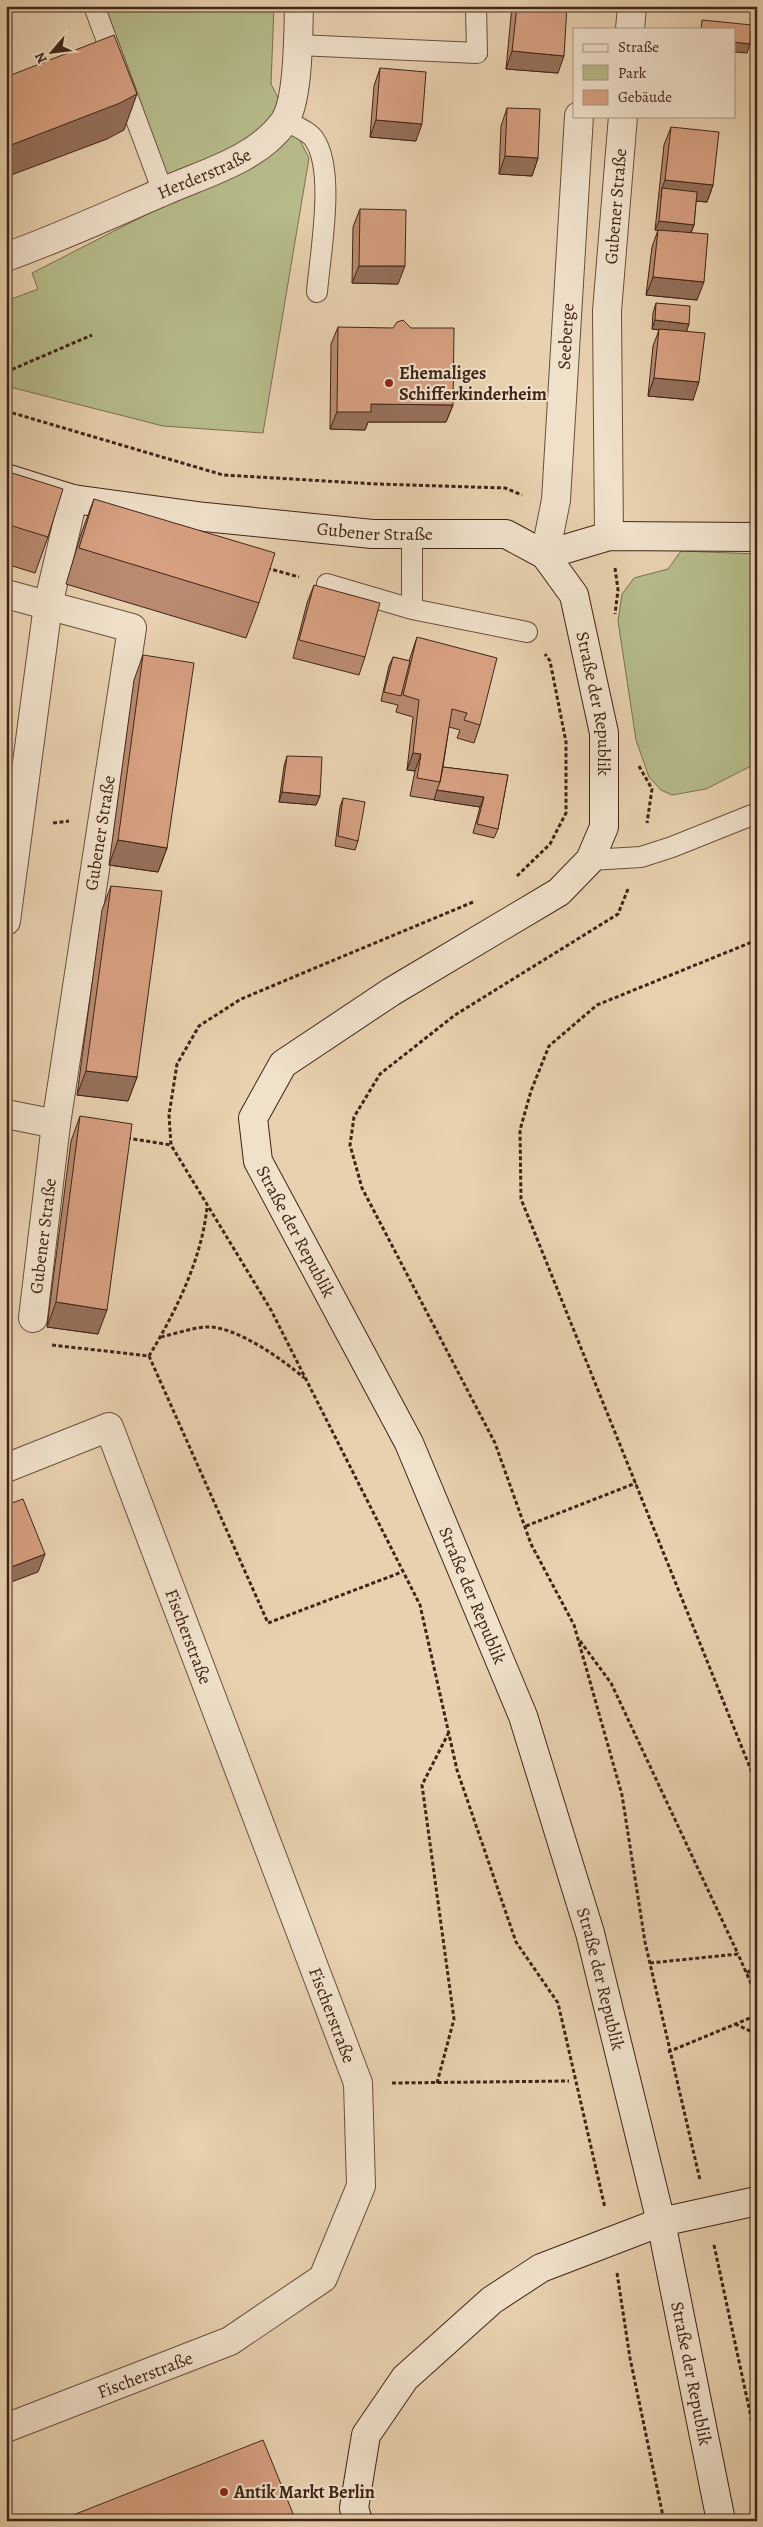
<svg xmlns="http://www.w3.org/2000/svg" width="763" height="2527" viewBox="0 0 763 2527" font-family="Alegreya,serif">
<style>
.green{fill:#b6bb8a;stroke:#7b7051}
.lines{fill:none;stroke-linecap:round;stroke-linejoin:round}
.service-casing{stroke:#6a4f3e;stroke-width:22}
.minor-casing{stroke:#6a4f3e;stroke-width:30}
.secondary-casing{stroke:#402418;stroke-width:30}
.path{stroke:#402418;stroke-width:3;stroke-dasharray:4 2.5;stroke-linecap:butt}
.service{stroke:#f0e1cb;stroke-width:20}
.minor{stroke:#f0e1cb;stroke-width:28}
.secondary{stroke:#f0e1cb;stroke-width:28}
.wall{fill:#b98a6f;stroke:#402418}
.shaded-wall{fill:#96705a;stroke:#402418}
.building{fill:#d7a081;stroke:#402418}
.poi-dot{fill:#8f2418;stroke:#f0e1cb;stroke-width:2}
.labels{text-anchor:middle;stroke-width:4;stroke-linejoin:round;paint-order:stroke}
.street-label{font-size:18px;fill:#402418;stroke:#f0e1cb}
.poi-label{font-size:18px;font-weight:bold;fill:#402418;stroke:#f0e1cb;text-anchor:start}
</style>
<rect width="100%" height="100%" fill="#e8d1af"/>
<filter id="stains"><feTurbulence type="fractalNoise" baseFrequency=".004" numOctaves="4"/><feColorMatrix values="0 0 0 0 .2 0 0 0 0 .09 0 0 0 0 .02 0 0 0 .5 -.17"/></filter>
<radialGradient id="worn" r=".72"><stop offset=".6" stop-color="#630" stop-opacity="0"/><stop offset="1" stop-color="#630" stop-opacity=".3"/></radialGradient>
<path class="green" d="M 96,6 L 274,6 L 271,84 L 309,158 L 263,433 L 163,426 L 6,386 L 6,301 L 38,289 L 32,273 L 167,204 Z
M 681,551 L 757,554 L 757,763 L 706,789 L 672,795 L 661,790 L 649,777 L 636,740 L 618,621 L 622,594 L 634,578 L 668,569 Z"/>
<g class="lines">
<defs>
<path id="service" d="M 94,6 L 163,192
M 298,45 L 477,53 L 476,6
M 285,120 C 294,126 309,131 314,139 C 336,170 320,254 317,292
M 327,584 L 412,609 L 412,534
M 412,609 L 527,632
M 590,860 L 641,857 L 672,847 L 757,813"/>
<g id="minor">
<path d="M 630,29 L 632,6"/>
<path id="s1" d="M 6,257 C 59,238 109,215 160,193 C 201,174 256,161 284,122 C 299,100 298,34 299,6"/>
<path id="s2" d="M 609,536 L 607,311 L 623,116"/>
<path id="s3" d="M 545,555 L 556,500 L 579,116"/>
<path d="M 6,594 L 132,628 L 56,1124 L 33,1318"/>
<path d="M 6,921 L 48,605 L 73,499"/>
<path d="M 6,1114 L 56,1124"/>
<path id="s4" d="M 6,1468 L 109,1427 L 358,2083 L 361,2186 L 323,2278 L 230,2341 L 6,2428"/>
</g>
<g id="secondary">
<path id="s5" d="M 6,478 L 73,499 L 205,517 L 372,534 L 506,534 L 545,555 L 574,595 L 604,733 L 604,827 L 590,860 L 559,892 L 391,992 L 283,1064 L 253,1118 L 258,1161 L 409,1443 L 523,1716 L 590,1933 L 661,2222 L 721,2521"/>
<path d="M 545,555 L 609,536 L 757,537"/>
<path d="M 358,2521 L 354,2508 L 366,2435 L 405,2378 L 492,2300 L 541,2268 L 661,2222 L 757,2201"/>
</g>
</defs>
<use href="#service" class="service-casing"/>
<use href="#minor" class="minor-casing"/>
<use href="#secondary" class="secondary-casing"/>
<path class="path" d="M 6,372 L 92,335
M 6,411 L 223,475 L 377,484 L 505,488 L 522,495
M 267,568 L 299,577
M 615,568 L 618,590 L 615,614
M 639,766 L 652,789 L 647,823
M 53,823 L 69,821
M 517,876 L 550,844 L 566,813 L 566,742 L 550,661 L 545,654
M 628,889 L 618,914 L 455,1015 L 380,1074 L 354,1117 L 350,1145 L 362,1188 L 495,1443 L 531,1544 L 574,1625 L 622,1795 L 645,1942 L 700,2180
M 473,902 L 241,999 L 199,1026 L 177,1064 L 169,1115 L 171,1145 L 271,1310 L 420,1605 L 457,1770 L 516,1942 L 558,2003 L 605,2208
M 757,940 L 597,1005 L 549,1046 L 531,1091 L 520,1130 L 521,1199 L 757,1785
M 127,1138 L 171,1145
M 161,1337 C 175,1334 191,1328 206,1327 C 234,1325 284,1360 304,1378
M 52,1345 L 149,1356 L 268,1623 L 402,1572
M 149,1356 C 175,1313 202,1259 207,1207
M 526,1526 L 636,1483
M 580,1641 L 611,1683 L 738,1954
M 650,1963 L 738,1954 L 757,1997
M 747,1973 L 757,1964
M 735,2024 L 757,2034
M 668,2052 L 757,2015
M 392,2083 L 569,2081
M 437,2083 L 454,2019 L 422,1785 L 448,1734
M 714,2245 L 757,2445
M 617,2273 L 630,2358 L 664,2521"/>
<use href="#service" class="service"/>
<use href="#minor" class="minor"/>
<use href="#secondary" class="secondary"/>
</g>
<path class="wall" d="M 512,6 L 567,6 L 558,73 L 506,69 Z
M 380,68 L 416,141 L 370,137 L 374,86 Z
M 507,108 L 538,158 L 532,176 L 499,174 L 501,126 Z
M 671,127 L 713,185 L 707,202 L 696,201 L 694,225 L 691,233 L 697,300 L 646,295 L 652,247 L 658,230 L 655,230 L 664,145 Z
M 360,209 L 398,284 L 352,283 L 353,227 Z
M 656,303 L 689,324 L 686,331 L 693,400 L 648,396 L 653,346 L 659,330 L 652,329 L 653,313 Z
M 338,327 L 453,405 L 446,422 L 368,422 L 365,430 L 330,429 L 331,344 Z
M 6,471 L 48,537 L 35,573 L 6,564 Z
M 94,499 L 259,603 L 246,638 L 66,584 L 81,534 Z
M 314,585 L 365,657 L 359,675 L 293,658 L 307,603 Z
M 417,637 L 480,725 L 474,743 L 457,738 L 460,730 L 449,727 L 443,767 L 508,775 L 498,829 L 494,838 L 473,833 L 480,807 L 410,796 L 415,771 L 407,770 L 413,717 L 396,712 L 398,705 L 381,701 L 389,666 L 393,657 L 409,661 Z
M 143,655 L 167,848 L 158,872 L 109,865 L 134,680 Z
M 287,756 L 320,796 L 316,805 L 279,802 L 284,766 Z
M 343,798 L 358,841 L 355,850 L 335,846 L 340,807 Z
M 111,886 L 137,1077 L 128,1101 L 77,1095 L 102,910 Z
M 80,1116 L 98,1334 L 47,1327 L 71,1141 Z"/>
<path class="shaded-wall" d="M 387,6 L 411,6 L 410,9 Z
M 661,6 L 709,6 L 708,10 L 661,7 Z
M 734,42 L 750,44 L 747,53 L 734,52 Z
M 512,51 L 564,56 L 558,73 L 506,69 Z
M 137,94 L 124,130 L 107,139 L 6,177 L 6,147 Z
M 376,120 L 422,124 L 416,141 L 370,137 Z
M 505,156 L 538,158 L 532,176 L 499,174 Z
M 665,180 L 713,185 L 707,202 L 661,198 L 662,188 Z
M 659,221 L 694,225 L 690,234 L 655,230 Z
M 359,266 L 405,266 L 398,284 L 352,283 Z
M 653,277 L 704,282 L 697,300 L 646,295 Z
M 655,320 L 689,324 L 686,333 L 652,329 Z
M 654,378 L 699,382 L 693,400 L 648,396 Z
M 371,404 L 453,405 L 446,422 L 368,422 L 365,430 L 330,429 L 337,412 Z
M 413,753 L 421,754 L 415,771 L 407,770 Z
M 437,790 L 484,797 L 480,807 L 434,800 Z
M 282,792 L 320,796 L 316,805 L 279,802 Z
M 118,840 L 167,848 L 158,872 L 109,865 Z
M 86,1071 L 137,1077 L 128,1101 L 77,1095 Z
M 56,1302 L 107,1310 L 98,1334 L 47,1327 Z
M 45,1554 L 38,1572 L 6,1584 L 6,1569 Z"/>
<path class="building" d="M 517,6 L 567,6 L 564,56 L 512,51 Z
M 702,20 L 752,25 L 750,44 L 734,42 L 734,29 L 701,29 Z
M 114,35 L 137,94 L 120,103 L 6,147 L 6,77 Z
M 380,68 L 426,72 L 422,124 L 376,120 Z
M 507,108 L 540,109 L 538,158 L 505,156 Z
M 671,127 L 719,132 L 713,185 L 665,180 Z
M 662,188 L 697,192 L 694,225 L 659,221 Z
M 360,209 L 406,210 L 405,266 L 359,266 Z
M 658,230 L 708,234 L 704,282 L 653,277 Z
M 656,303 L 690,306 L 689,324 L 655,320 Z
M 403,320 L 411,328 L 454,328 L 453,405 L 371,404 L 371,412 L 337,412 L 338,327 L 393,328 L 397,322 Z
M 659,329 L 705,333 L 699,382 L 654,378 Z
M 6,471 L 63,489 L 48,537 L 6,524 Z
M 94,499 L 275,553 L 259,603 L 79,548 Z
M 314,585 L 380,603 L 365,657 L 299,640 Z
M 417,637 L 497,658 L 480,725 L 464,720 L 467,713 L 452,709 L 440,782 L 417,778 L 421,754 L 413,753 L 419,700 L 403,695 Z
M 143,655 L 194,663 L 167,848 L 118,840 Z
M 393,657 L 410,661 L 401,696 L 384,692 Z
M 287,756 L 322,757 L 320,796 L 282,792 Z
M 443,767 L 508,775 L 498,829 L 477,824 L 484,797 L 437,790 L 440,782 Z
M 343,798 L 365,802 L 358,841 L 338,836 Z
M 111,886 L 162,891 L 137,1077 L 86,1071 Z
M 80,1116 L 132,1124 L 107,1310 L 56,1302 Z
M 23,1499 L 45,1554 L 6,1569 L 6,1505 Z
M 263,2440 L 296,2521 L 58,2521 Z"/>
<g class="poi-dot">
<circle cx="389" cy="383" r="5"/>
<circle cx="224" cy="2492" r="5"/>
</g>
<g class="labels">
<g class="street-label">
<text dy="6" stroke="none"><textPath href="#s1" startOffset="215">Herderstraße</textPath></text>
<text dy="6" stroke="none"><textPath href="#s2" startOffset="330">Gubener Straße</textPath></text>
<text dy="6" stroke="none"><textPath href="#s3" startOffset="220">Seeberge</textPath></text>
<text dy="6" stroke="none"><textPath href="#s5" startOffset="374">Gubener Straße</textPath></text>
<text dy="6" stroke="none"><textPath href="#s5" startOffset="710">Straße der Republik</textPath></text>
<text transform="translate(100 833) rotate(-81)" y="6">Gubener Straße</text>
<text dy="6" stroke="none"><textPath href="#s5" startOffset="1425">Straße der Republik</textPath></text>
<text transform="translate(43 1236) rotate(-83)" y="6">Gubener Straße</text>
<text dy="6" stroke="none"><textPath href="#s5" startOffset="1830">Straße der Republik</textPath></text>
<text dy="6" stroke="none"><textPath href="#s4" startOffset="335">Fischerstraße</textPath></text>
<text dy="6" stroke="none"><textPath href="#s5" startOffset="2235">Straße der Republik</textPath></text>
<text dy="6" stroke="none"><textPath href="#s4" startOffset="740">Fischerstraße</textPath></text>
<text dy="6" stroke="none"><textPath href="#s5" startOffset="2640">Straße der Republik</textPath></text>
<text transform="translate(145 2375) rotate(-21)" y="6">Fischerstraße</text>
</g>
<g class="poi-label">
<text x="399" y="379">Ehemaliges<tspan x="399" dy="21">Schifferkinderheim</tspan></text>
<text x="234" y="2498">Antik Markt Berlin</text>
</g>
</g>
<rect width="763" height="2527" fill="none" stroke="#e8d1af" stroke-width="25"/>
<rect x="8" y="8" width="748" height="2512" fill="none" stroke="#402418" stroke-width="2.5"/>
<rect x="12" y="12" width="738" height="2502" fill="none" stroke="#402418"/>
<rect x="573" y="28" width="162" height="90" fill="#f0e1cb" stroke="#aa9583"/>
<rect x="583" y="44" width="25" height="8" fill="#f0e1cb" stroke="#aa9583"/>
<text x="618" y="52" font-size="15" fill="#402418">Straße</text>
<rect x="583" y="65" width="25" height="15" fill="#b6bb8a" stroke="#aa9583"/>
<text x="618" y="78" font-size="15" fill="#402418">Park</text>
<rect x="583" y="90" width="25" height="15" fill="#d7a081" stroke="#aa9583"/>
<text x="618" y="102" font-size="15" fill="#402418">Gebäude</text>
<g transform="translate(52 52) rotate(242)" stroke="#f0e1cb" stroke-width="4" paint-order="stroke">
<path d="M0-4L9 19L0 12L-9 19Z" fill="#402418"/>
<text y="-8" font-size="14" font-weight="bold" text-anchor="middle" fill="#402418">N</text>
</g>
<rect width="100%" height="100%" filter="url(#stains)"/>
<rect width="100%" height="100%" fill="url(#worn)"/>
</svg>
